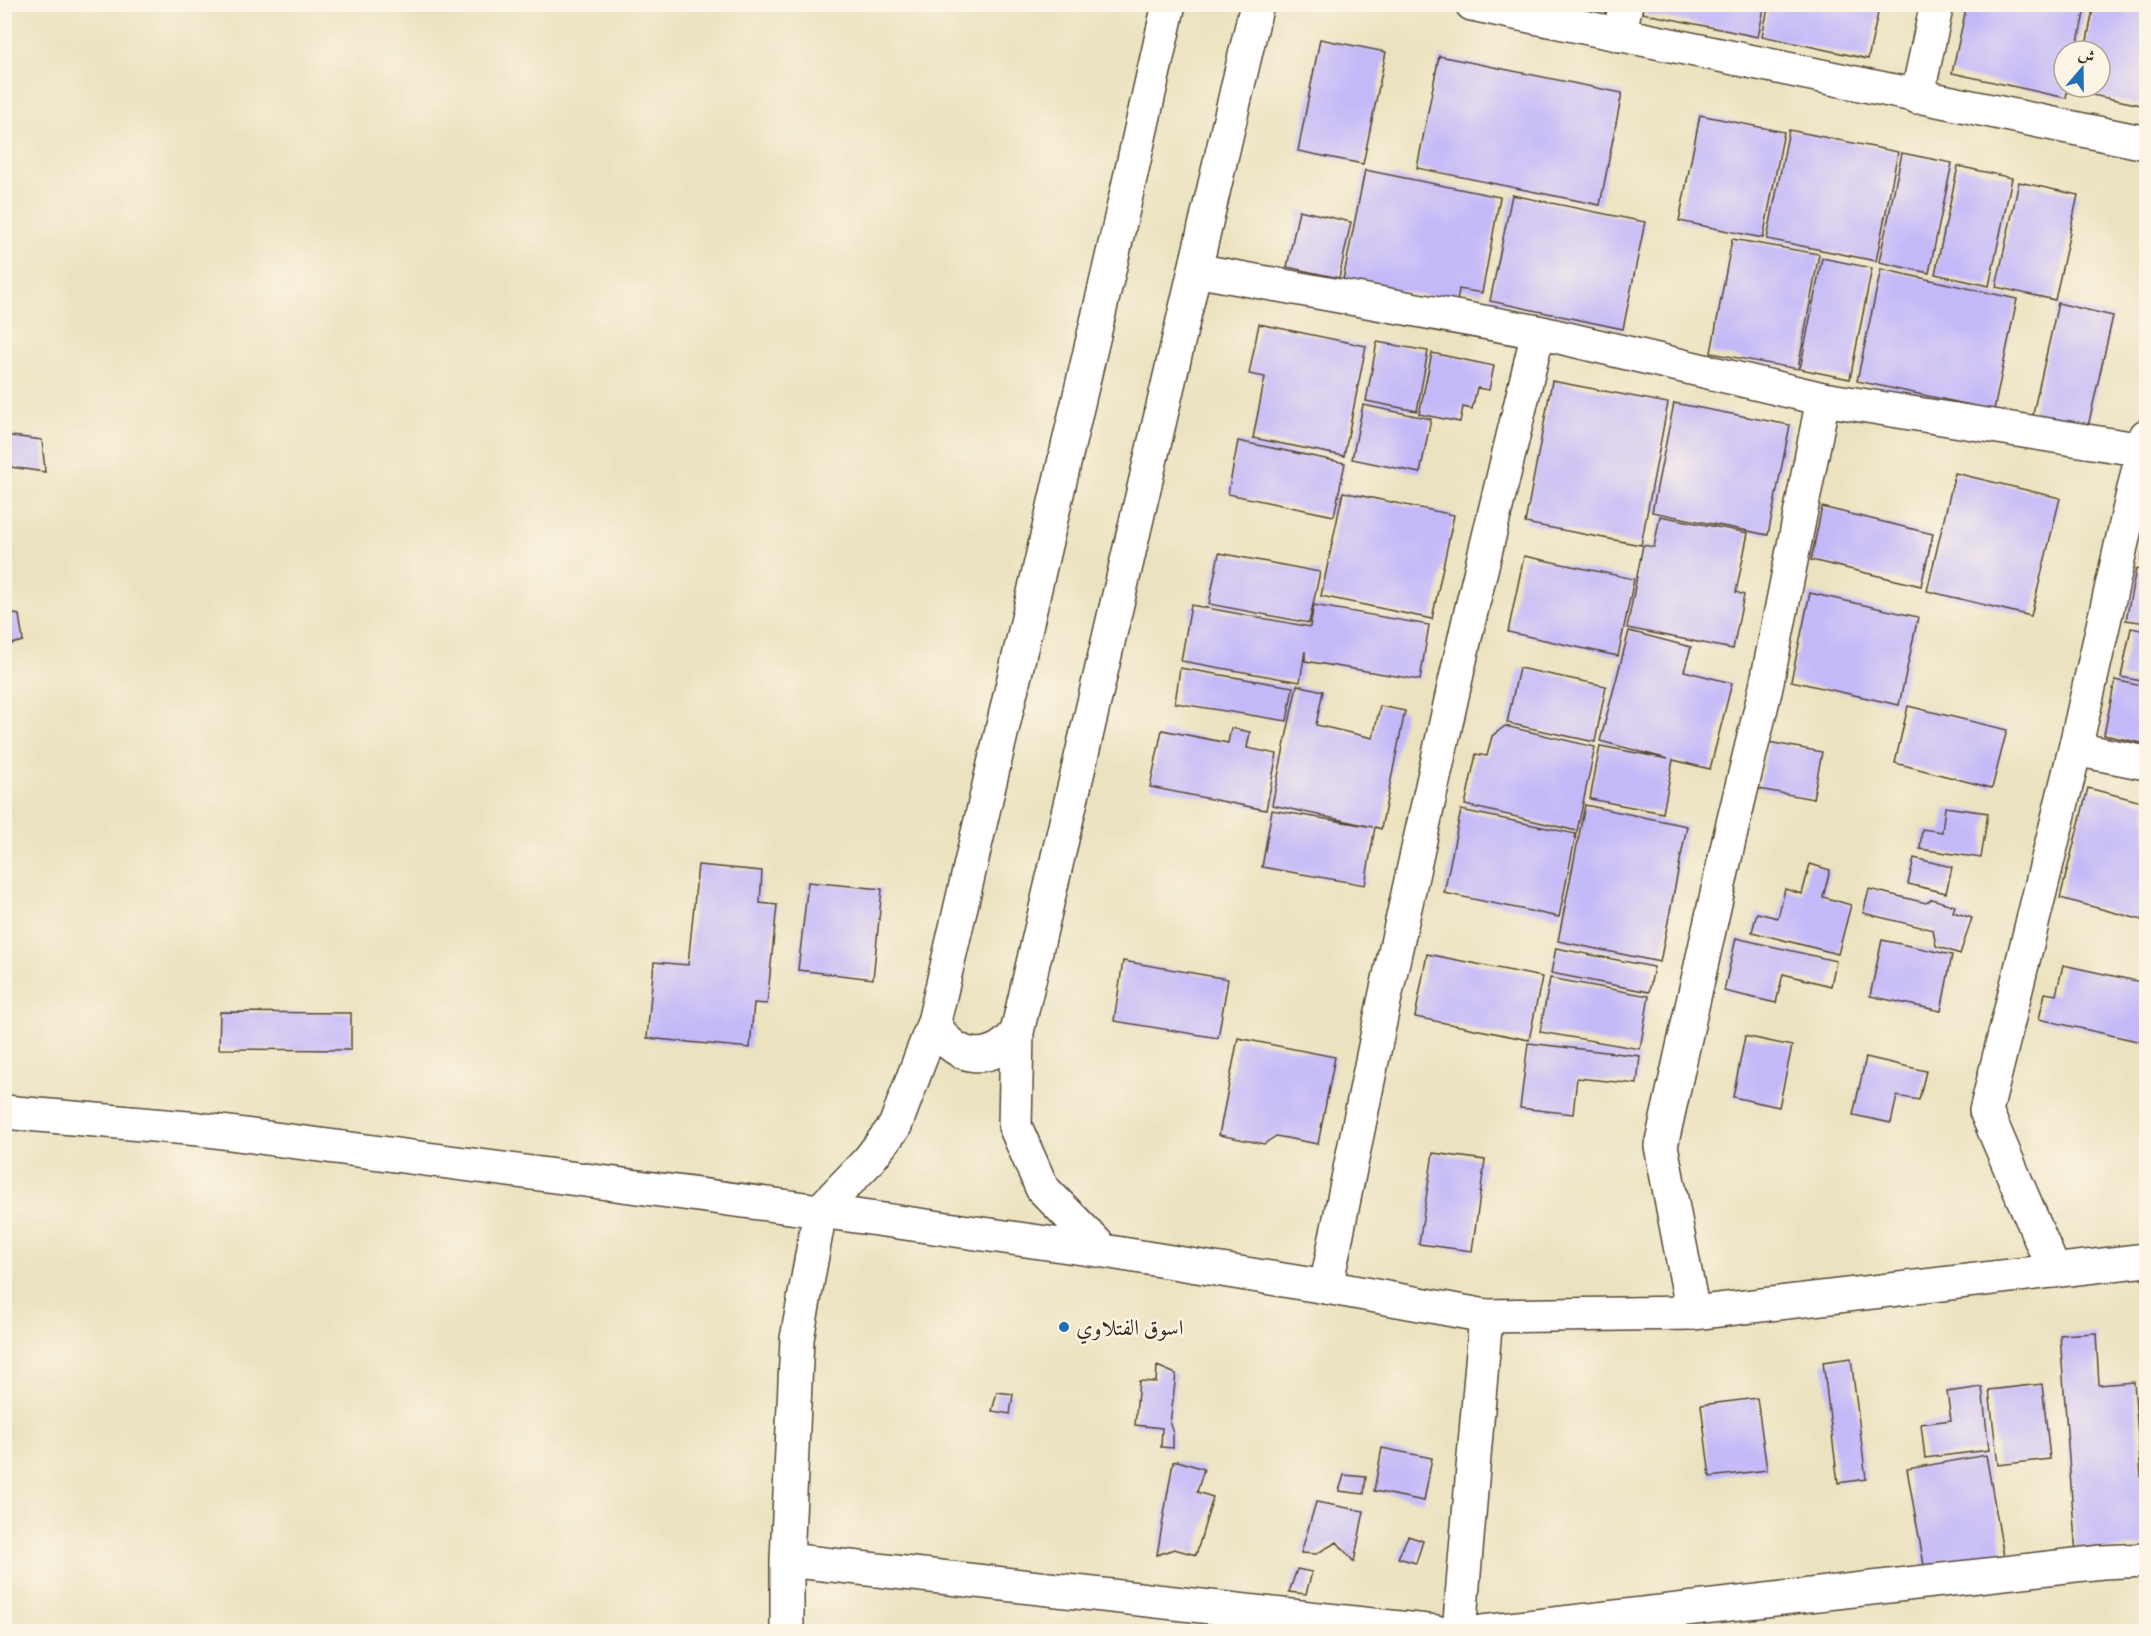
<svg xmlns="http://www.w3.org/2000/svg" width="2151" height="1636" viewBox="0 0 2151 1636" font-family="Alegreya,Amiri,serif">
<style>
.building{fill:#c3b8f8}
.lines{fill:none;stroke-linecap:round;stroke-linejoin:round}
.street-casing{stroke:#554636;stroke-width:36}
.secondary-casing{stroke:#554636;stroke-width:36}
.street{stroke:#fff;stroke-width:33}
.secondary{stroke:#fff;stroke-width:33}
.poi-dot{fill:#1f6fb2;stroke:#fcf5e5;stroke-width:2}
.labels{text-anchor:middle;stroke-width:4.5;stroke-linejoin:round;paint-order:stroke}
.poi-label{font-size:22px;fill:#3b2a1e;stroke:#fcf5e5;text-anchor:start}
</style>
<rect width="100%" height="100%" fill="#fcf5e5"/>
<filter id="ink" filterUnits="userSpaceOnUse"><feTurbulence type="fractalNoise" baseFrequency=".0167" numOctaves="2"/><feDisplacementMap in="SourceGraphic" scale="12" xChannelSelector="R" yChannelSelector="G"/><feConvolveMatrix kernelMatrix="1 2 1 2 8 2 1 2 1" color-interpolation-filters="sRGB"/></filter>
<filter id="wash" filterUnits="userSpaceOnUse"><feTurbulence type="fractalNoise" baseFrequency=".008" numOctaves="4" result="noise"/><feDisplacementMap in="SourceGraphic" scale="24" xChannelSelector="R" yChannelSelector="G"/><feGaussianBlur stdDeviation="1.35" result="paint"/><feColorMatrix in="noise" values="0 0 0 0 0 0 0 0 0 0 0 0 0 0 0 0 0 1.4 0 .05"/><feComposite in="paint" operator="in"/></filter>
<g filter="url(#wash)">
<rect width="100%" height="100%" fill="#ebe2bf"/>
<g id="blocks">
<path class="building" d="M 1643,4 L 1765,4 L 1758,37 L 1642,13 Z
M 1769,4 L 1880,4 L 1868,59 L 1762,36 Z
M 1967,4 L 2086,4 L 2076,51 L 2064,51 L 2064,87 L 2068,87 L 2066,98 L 1952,73 Z
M 2094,4 L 2146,4 L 2146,106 L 2077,92 L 2078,87 L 2100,87 L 2100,51 L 2085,51 Z
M 1320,39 L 1386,52 L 1363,164 L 1298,151 Z
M 1439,56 L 1622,93 L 1600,205 L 1417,168 Z
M 1700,115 L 1784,132 L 1763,238 L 1679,221 Z
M 1789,130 L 1898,152 L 1876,261 L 1767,239 Z
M 1902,153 L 1952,163 L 1929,273 L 1879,262 Z
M 1958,166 L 2012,178 L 1989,286 L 1935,274 Z
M 1365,170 L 1500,197 L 1482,293 L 1459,289 L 1457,302 L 1343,280 Z
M 2019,182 L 2078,195 L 2055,300 L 1996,287 Z
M 1512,195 L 1645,222 L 1623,329 L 1490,301 Z
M 1299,210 L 1351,222 L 1339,278 L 1287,267 Z
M 1732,239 L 1819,254 L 1798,369 L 1711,353 Z
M 1822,258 L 1872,268 L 1850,379 L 1800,369 Z
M 1881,269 L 2017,299 L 1994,410 L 1857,381 Z
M 2058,303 L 2113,316 L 2087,431 L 2032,418 Z
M 1259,324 L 1366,346 L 1344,456 L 1253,438 L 1265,377 L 1249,374 Z
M 1377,342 L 1428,351 L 1417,411 L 1366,401 Z
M 1432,353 L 1494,366 L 1489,390 L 1477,388 L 1472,409 L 1463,407 L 1460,422 L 1419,414 Z
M 1552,381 L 1668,403 L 1641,545 L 1525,523 Z
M 1674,403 L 1790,425 L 1768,535 L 1652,512 Z
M 1363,405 L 1431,419 L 1420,473 L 1352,459 Z
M 4,435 L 42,440 L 45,472 L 4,466 Z
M 1238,441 L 1345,463 L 1334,516 L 1228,494 Z
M 1955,473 L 2060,498 L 2031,616 L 1927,591 Z
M 1343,492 L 1454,515 L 1432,619 L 1321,596 Z
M 1822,507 L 1933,534 L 1921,586 L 1811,560 Z
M 1660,516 L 1748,533 L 1736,592 L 1744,595 L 1733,649 L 1627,628 L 1643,545 L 1654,547 Z
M 2145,538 L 2146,538 L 2146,563 L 2141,562 Z
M 1219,553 L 1320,572 L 1309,623 L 1209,604 Z
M 1524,556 L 1634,579 L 1618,656 L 1508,632 Z
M 2136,569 L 2146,571 L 2146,623 L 2126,620 Z
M 1810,593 L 1918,617 L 1899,705 L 1791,681 Z
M 1191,605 L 1310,627 L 1314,605 L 1429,625 L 1420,680 L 1305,661 L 1305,651 L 1300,682 L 1181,661 Z
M 4,612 L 19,615 L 23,641 L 4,646 Z
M 2131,628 L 2146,631 L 2146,682 L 2121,677 Z
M 1629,631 L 1691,647 L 1684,671 L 1732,683 L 1710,769 L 1673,760 L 1663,813 L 1590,799 L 1600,746 L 1668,759 L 1600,741 Z
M 1180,668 L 1293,687 L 1287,721 L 1175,703 Z
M 1519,668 L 1606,686 L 1595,742 L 1507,723 Z
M 2115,680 L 2146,687 L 2146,744 L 2104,735 Z
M 1297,685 L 1323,691 L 1316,725 L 1373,738 L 1380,706 L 1405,711 L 1381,829 L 1375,827 L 1365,885 L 1262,867 L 1272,810 L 1373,827 L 1272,805 Z
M 1908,706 L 2007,730 L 1992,788 L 1895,763 Z
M 1505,726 L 1595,747 L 1577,831 L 1465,805 L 1476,754 L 1487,756 L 1492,736 Z
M 1231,728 L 1250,732 L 1247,748 L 1277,754 L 1266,810 L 1150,787 L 1162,730 L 1228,743 Z
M 1768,742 L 1822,752 L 1813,799 L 1759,789 Z
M 2088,788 L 2146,803 L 2146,921 L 2060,898 Z
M 1585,805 L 1687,826 L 1660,962 L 1558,941 Z
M 1945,807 L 1988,813 L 1981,858 L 1920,849 L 1922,829 L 1942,832 Z
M 1461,810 L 1576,834 L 1559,917 L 1444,893 Z
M 1914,858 L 1952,867 L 1946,893 L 1908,884 Z
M 1810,864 L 1830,870 L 1823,897 L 1851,905 L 1838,954 L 1752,932 L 1757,913 L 1778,918 L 1785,889 L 1802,894 Z
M 698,865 L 762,871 L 760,903 L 777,905 L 767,1004 L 754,1003 L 750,1048 L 647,1038 L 654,962 L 688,965 Z
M 808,882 L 882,889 L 873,979 L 798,970 Z
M 1869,889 L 1926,903 L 1932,899 L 1955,906 L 1953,912 L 1972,918 L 1960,954 L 1936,946 L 1933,930 L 1863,913 Z
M 1736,938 L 1836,961 L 1831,986 L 1783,974 L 1776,1003 L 1724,991 Z
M 1882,940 L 1952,955 L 1941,1011 L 1870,996 Z
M 1556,948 L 1654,967 L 1649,992 L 1551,973 Z
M 1427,954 L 1542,977 L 1529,1040 L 1415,1017 Z
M 1123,961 L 1228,979 L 1218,1038 L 1114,1021 Z
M 2063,965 L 2146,983 L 2146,1043 L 2039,1019 L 2045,993 L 2056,995 Z
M 1550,978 L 1649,996 L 1640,1049 L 1540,1032 Z
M 220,1012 L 351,1013 L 351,1050 L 219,1049 Z
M 1745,1036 L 1792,1046 L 1779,1107 L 1733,1097 Z
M 1238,1038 L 1335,1057 L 1318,1144 L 1276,1136 L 1264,1144 L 1219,1135 Z
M 1528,1043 L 1640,1056 L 1637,1084 L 1577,1078 L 1573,1114 L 1520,1108 Z
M 1866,1057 L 1926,1071 L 1919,1100 L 1897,1096 L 1891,1123 L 1853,1115 Z
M 1433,1153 L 1485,1160 L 1472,1251 L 1419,1244 Z
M 2096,1333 L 2099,1385 L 2134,1382 L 2146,1545 L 2076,1555 L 2060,1335 Z
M 1851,1358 L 1866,1479 L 1838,1483 L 1823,1362 Z
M 1157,1366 L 1176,1374 L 1170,1424 L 1173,1433 L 1173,1448 L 1161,1447 L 1162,1428 L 1135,1425 L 1139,1381 L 1156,1382 Z
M 2141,1380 L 2146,1380 L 2146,1430 L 2145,1430 Z
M 2042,1384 L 2050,1459 L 1998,1465 L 1989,1390 Z
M 1982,1387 L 1989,1450 L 1925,1458 L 1921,1424 L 1951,1420 L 1947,1392 Z
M 997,1392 L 1013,1394 L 1010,1414 L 992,1411 Z
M 1757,1398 L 1767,1470 L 1710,1477 L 1701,1405 Z
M 1382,1448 L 1432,1458 L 1424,1501 L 1374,1491 Z
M 1986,1455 L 2004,1557 L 1925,1571 L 1907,1469 Z
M 1178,1461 L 1204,1469 L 1197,1492 L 1213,1497 L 1196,1555 L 1174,1549 L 1157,1555 L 1173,1462 Z
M 1344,1475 L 1366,1477 L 1364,1494 L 1339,1491 Z
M 1316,1502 L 1364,1511 L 1354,1562 L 1337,1542 L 1316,1554 L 1301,1553 Z
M 1408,1536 L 1423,1541 L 1416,1563 L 1398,1558 Z
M 1297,1569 L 1312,1572 L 1306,1594 L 1289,1592 Z"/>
</g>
</g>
<g filter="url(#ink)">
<use href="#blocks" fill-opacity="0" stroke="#554636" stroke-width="1.5"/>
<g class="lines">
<defs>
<path id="street" d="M 1472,4 L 2146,143
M 1619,35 L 1626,4
M 1917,97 L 1937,4
M 1195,270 L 1538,332 L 1823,399 L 2143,450
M 2075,749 L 2146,763
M 2054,1271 L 1986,1111 L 2075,749 L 2146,436
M 1326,1287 L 1384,1002 L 1468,624 L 1538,332
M 1693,1313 L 1661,1146 L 1729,840 L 1766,687 L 1823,399
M 787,1560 L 1436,1632
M 787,1632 L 787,1560 L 797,1339 L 820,1211
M 1459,1632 L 1486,1316
M 1482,1632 L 2102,1562 L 2146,1560"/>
<path id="secondary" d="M 934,1022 C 952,1060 991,1067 1017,1032
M 4,1112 L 199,1129 L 820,1211 L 1104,1251 L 1326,1287 L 1486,1316 L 1693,1313 L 2146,1260
M 820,1211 L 868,1161 L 895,1126 L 934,1022 L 1117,236 L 1169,4
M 1104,1251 L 1042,1188 L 1015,1126 L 1017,1032 L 1257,4"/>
</defs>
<use href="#street" class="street-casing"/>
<use href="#secondary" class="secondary-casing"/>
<use href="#street" class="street"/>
<use href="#secondary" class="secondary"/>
</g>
</g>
<circle class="poi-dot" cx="1064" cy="1327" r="6"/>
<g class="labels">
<g class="poi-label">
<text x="1076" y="1335">اسوق الفتلاوي</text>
</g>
</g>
<rect width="2151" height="1636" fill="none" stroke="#fcf5e5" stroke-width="24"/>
<g transform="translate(2082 69) rotate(20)"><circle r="28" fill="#fcf5e5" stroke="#afa495" stroke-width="1.5"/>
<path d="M0-4.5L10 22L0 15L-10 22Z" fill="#1f6fb2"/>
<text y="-9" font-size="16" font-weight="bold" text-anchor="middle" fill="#3b2a1e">ش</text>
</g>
</svg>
